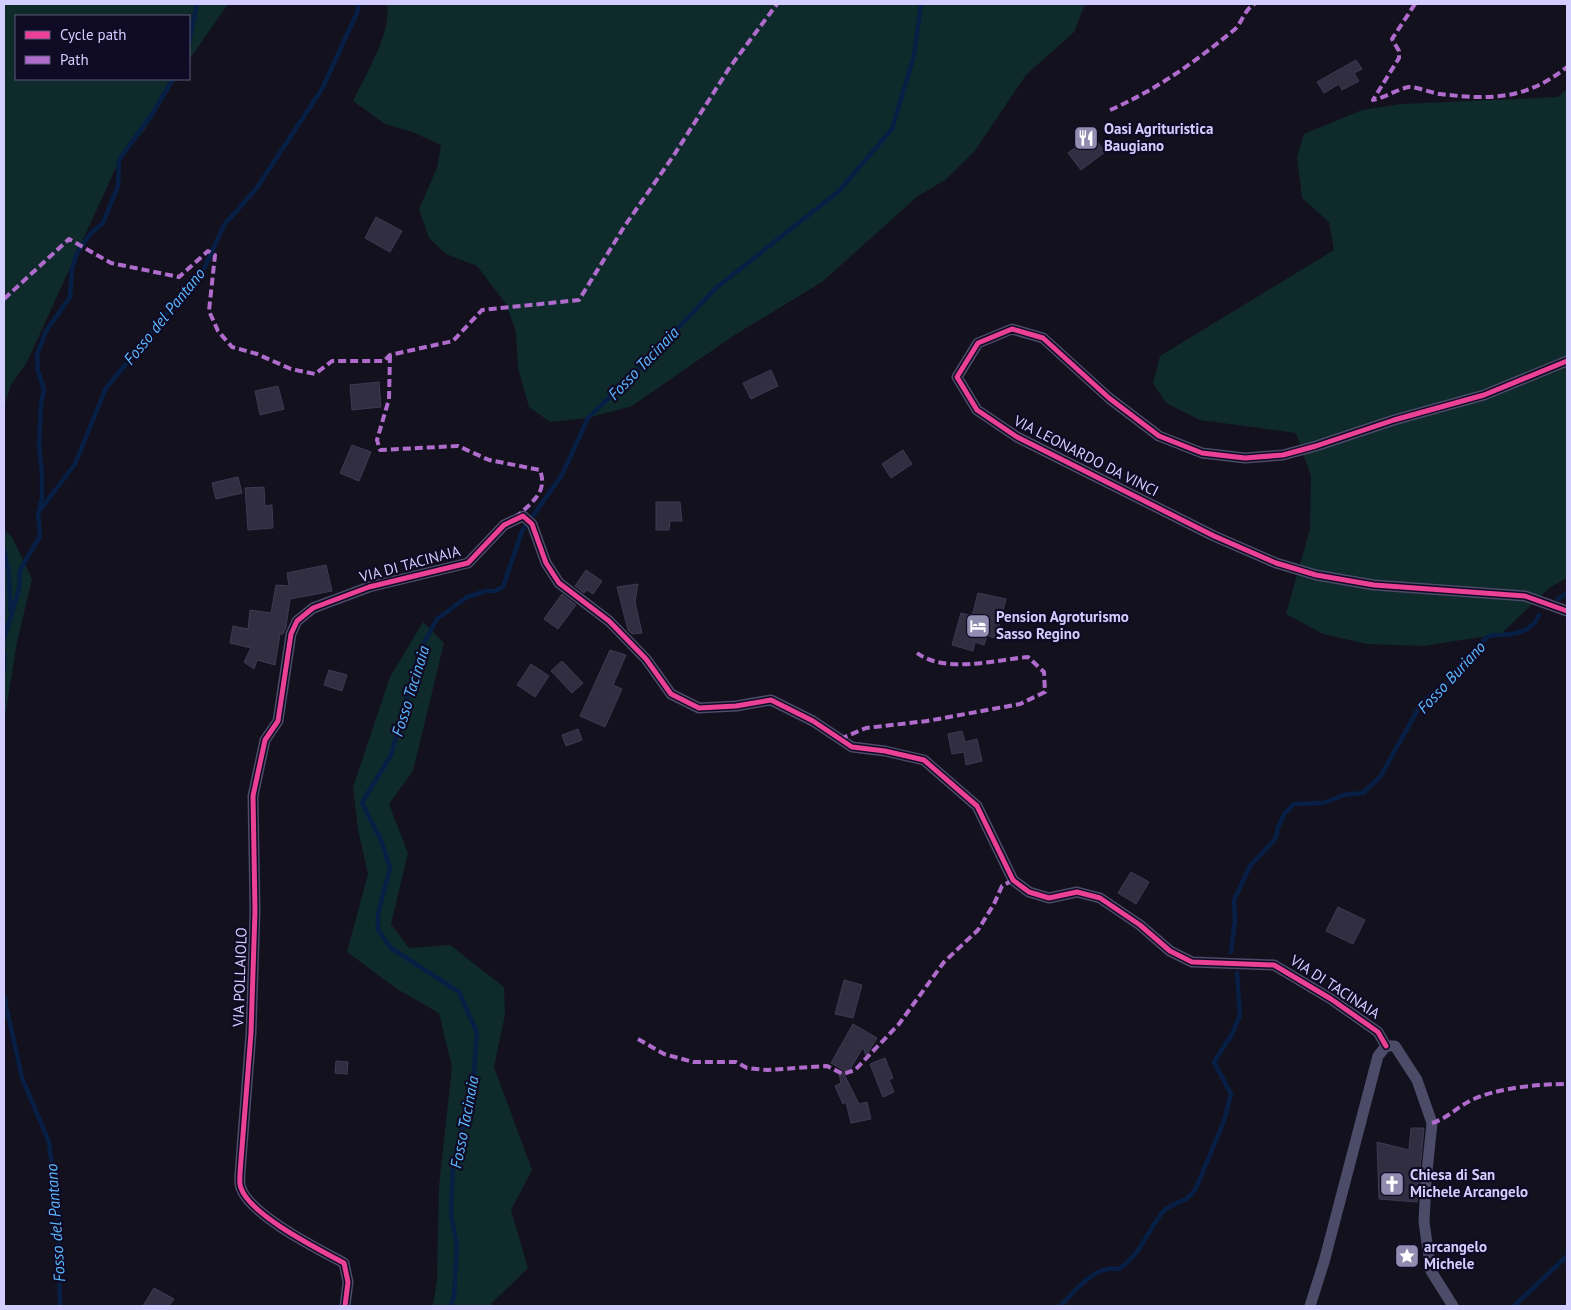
<svg xmlns="http://www.w3.org/2000/svg" width="1571" height="1310" viewBox="0 0 1571 1310" font-family="'PT Sans',sans-serif">
<style>
.green{fill:#0f2a2b}
.lines{fill:none;stroke-linecap:round;stroke-linejoin:round}
.stream{stroke:#071f44;stroke-width:4.5}
.building{fill:#312e41;stroke:#3e3a53}
.minor{stroke:#4c4b68;stroke-width:11}
.quiet{stroke:#b06ccc;stroke-width:4;stroke-dasharray:8 4;stroke-linecap:butt}
.cycleway-casing{stroke:#0f0b24;stroke-width:8}
.cycleway{stroke:#ea4096;stroke-width:5}
.labels{text-anchor:middle;stroke-width:4.5;stroke-linejoin:round;paint-order:stroke}
.poi-label{font-size:15px;font-weight:bold;fill:#d3ceff;stroke:#0f0b24;text-anchor:start}
.street-label{font-size:15px;fill:#d3ceff;stroke:#0f0b24}
.water-label{font-size:16px;font-style:italic;fill:#5cb7ff;stroke:#0f0b24}
</style>
<rect width="100%" height="100%" fill="#13111e"/>
<path class="green" d="M 4,4 L 228,4 L 189,60 L 189,16 L 16,16 L 16,79 L 176,79 L 144,131 L 119,161 L 27,362 L 11,385 L 4,407 Z
M 387,4 L 1085,4 L 1074,32 L 1026,75 L 974,152 L 945,180 L 918,196 L 822,282 L 733,336 L 632,406 L 588,418 L 550,422 L 529,407 L 518,368 L 516,332 L 506,304 L 477,266 L 446,254 L 429,238 L 419,209 L 437,168 L 441,145 L 412,132 L 385,124 L 353,101 C 366,74 392,32 387,4 Z
M 1567,89 L 1567,578 L 1549,588 L 1501,634 L 1423,646 L 1367,644 L 1323,634 L 1286,614 L 1310,529 L 1311,476 L 1296,433 L 1200,420 L 1166,403 L 1153,383 L 1160,356 L 1334,250 L 1329,222 L 1302,198 L 1297,157 L 1304,134 L 1362,110 L 1401,104 L 1558,97 Z
M 4,530 L 12,537 L 32,579 L 17,642 L 4,722 Z
M 423,622 L 444,643 L 413,771 L 389,804 L 408,853 L 391,924 L 409,948 L 450,945 L 504,987 L 505,1015 L 494,1067 L 532,1170 L 511,1210 L 528,1268 L 492,1303 L 491,1306 L 433,1306 L 437,1280 L 439,1186 L 452,1067 L 439,1013 L 397,989 L 347,952 L 368,874 L 358,830 L 353,787 L 390,677 Z"/>
<g class="lines">
<path class="stream" d="M 189,42 L 197,4
M 39,510 L 42,498 L 42,473 L 39,444 L 41,405 L 44,389 L 38,371 L 37,355 L 46,331 L 70,297 L 72,269 L 77,253 L 91,233 L 103,223 L 118,186 L 119,160 L 152,114 L 173,79
M 4,550 L 9,573 L 10,610
M 1558,599 L 1567,593
M 4,639 L 19,589 L 20,570 L 40,536 L 38,513 L 75,464 L 106,388 L 204,269 L 224,225 L 256,189 L 322,89 L 357,13 L 359,4
M 4,654 L 4,670
M 1231,952 L 1235,921 L 1234,900 L 1250,866 L 1276,838 L 1278,827 L 1285,813 L 1294,804 L 1323,803 L 1344,795 L 1363,793 L 1380,777 L 1421,704 L 1438,688 C 1456,687 1474,645 1489,636 C 1492,635 1498,635 1501,635 C 1517,634 1533,631 1539,615
M 4,996 L 22,1078 L 49,1142 L 58,1214 L 60,1306
M 451,1306 L 454,1296 L 457,1246 L 451,1214 L 453,1166 L 473,1086 L 477,1033 L 459,992 L 391,948 L 378,930 L 378,914 L 390,868 L 381,840 L 362,803 L 391,755 L 420,650 L 437,619 L 467,597 L 486,591 L 495,591 L 503,587 L 522,531 L 562,475 L 588,418 L 645,363 L 716,288 L 839,191 L 892,129 L 914,56 L 921,4
M 1060,1306 C 1077,1290 1093,1265 1119,1269 C 1142,1253 1146,1233 1162,1213 C 1172,1200 1185,1206 1196,1188 L 1224,1121 L 1231,1094 L 1214,1062 L 1232,1034 L 1240,1015 L 1237,973
M 1514,1306 L 1567,1256"/>
</g>
<path class="building" d="M 1356,60 L 1362,69 L 1354,73 L 1359,81 L 1342,90 L 1339,84 L 1324,93 L 1317,82 Z
M 1096,140 L 1105,152 L 1081,170 L 1068,153 L 1081,143 L 1085,148 Z
M 376,217 L 402,231 L 390,252 L 365,238 Z
M 771,370 L 778,386 L 751,399 L 743,383 Z
M 379,382 L 381,407 L 352,410 L 350,385 Z
M 278,386 L 284,409 L 260,415 L 255,391 Z
M 352,445 L 371,452 L 359,481 L 340,473 Z
M 903,450 L 912,464 L 891,478 L 882,464 Z
M 238,477 L 242,493 L 216,499 L 212,483 Z
M 264,487 L 265,506 L 272,505 L 273,528 L 248,530 L 245,488 Z
M 656,502 L 680,502 L 682,521 L 670,521 L 669,530 L 656,530 Z
M 326,565 L 332,591 L 290,599 L 286,627 L 283,634 L 280,634 L 275,665 L 257,660 L 254,669 L 244,662 L 251,648 L 230,643 L 233,626 L 248,629 L 250,610 L 271,613 L 276,585 L 289,586 L 287,573 Z
M 586,570 L 602,581 L 593,594 L 587,590 L 584,593 L 575,586 Z
M 638,584 L 635,602 L 642,633 L 632,634 L 628,630 L 617,587 Z
M 978,593 L 1006,599 L 996,638 L 987,636 L 984,645 L 975,642 L 973,651 L 952,645 L 961,613 L 972,616 Z
M 562,594 L 576,605 L 558,629 L 544,619 Z
M 610,650 L 626,655 L 613,685 L 622,689 L 605,727 L 580,716 Z
M 562,661 L 583,683 L 572,693 L 551,671 Z
M 531,664 L 549,676 L 535,697 L 517,685 Z
M 329,670 L 347,675 L 342,691 L 324,685 Z
M 578,729 L 582,740 L 566,746 L 562,735 Z
M 962,731 L 965,742 L 977,739 L 982,761 L 966,765 L 964,752 L 952,754 L 948,734 Z
M 1131,872 L 1149,882 L 1136,904 L 1118,893 Z
M 1338,907 L 1365,920 L 1353,944 L 1326,931 Z
M 844,980 L 862,985 L 853,1018 L 835,1014 Z
M 853,1024 L 877,1038 L 866,1056 L 863,1047 L 848,1073 L 831,1063 Z
M 885,1058 L 893,1078 L 889,1080 L 894,1092 L 883,1097 L 870,1064 Z
M 336,1061 L 348,1062 L 347,1074 L 335,1073 Z
M 843,1072 L 859,1104 L 867,1102 L 871,1119 L 851,1123 L 846,1102 L 843,1104 L 835,1086 L 841,1083 L 839,1074 Z
M 1411,1128 L 1424,1128 L 1417,1202 L 1379,1199 L 1377,1142 L 1409,1150 Z
M 154,1288 L 174,1299 L 169,1306 L 143,1306 Z"/>
<g class="lines">
<path class="minor" d="M 1567,361 L 1484,395 L 1394,420 L 1316,446 L 1283,455 L 1245,458 L 1202,453 L 1159,436 L 1109,398 L 1043,338 L 1012,329 L 978,343 L 957,377 L 977,410 L 1017,437 L 1214,536 L 1276,563 L 1316,575 L 1374,585 L 1525,596 L 1567,611
M 1386,1046 L 1395,1046 L 1417,1080 L 1432,1123 L 1426,1181 L 1424,1222 L 1431,1271 L 1453,1306
M 345,1306 L 348,1282 L 344,1263 C 318,1249 250,1215 241,1188 C 239,1184 240,1177 240,1173 L 251,1033 L 255,911 L 253,796 L 265,740 L 278,721 L 291,634 L 297,621 L 313,608 L 369,587 L 468,563 L 504,525 L 523,516 L 532,524 L 546,563 L 559,583 L 609,621 L 646,659 L 671,694 L 699,708 L 736,706 L 771,700 L 813,721 L 852,747 L 885,751 L 924,760 L 977,806 L 1013,880 L 1029,892 L 1049,898 L 1077,892 L 1100,898 L 1140,925 L 1170,951 L 1192,962 L 1274,965 L 1331,999 L 1378,1032 L 1386,1046
M 1310,1306 L 1324,1262 L 1378,1056 L 1386,1046"/>
<path class="quiet" d="M 1415,4 L 1392,39 L 1399,51 L 1399,58 L 1373,100 C 1384,98 1400,88 1409,87 C 1418,87 1431,93 1440,94 C 1490,100 1526,100 1567,67
M 1110,110 C 1156,90 1195,62 1234,30 C 1242,23 1245,8 1255,4
M 4,299 L 69,239 L 111,263 L 179,277 L 208,251 L 215,255 L 209,311 L 218,331 L 232,347 L 257,354 L 291,369 L 315,374 L 332,361 L 384,361 L 390,355 L 453,341 L 482,310 L 579,300 L 624,227 L 674,155 L 730,67 L 777,4
M 390,355 L 389,399 L 377,440 L 380,450 L 458,446 L 489,460 L 540,470 C 548,493 532,501 517,517
M 840,739 L 866,728 L 927,721 L 1020,704 L 1045,692 L 1044,672 L 1028,657 C 994,660 946,674 917,653
M 638,1039 L 664,1054 L 693,1062 L 736,1062 L 747,1068 L 767,1070 L 827,1066 L 843,1074 L 855,1070 L 899,1024 L 944,962 L 978,930 L 994,904 L 1002,886 L 1013,880
M 1432,1123 C 1446,1119 1455,1109 1468,1102 C 1493,1088 1539,1084 1567,1084"/>
<defs>
<path id="cycleway" d="M 1567,361 L 1484,395 L 1394,420 L 1316,446 L 1283,455 L 1245,458 L 1202,453 L 1159,436 L 1109,398 L 1043,338 L 1012,329 L 978,343 L 957,377 L 977,410 L 1017,437 L 1214,536 L 1276,563 L 1316,575 L 1374,585 L 1525,596 L 1567,611
M 345,1306 L 348,1282 L 344,1263 C 318,1249 250,1215 241,1188 C 239,1184 240,1177 240,1173 L 251,1033 L 255,911 L 253,796 L 265,740 L 278,721 L 291,634 L 297,621 L 313,608 L 369,587 L 468,563 L 504,525 L 523,516 L 532,524 L 546,563 L 559,583 L 609,621 L 646,659 L 671,694 L 699,708 L 736,706 L 771,700 L 813,721 L 852,747 L 885,751 L 924,760 L 977,806 L 1013,880 L 1029,892 L 1049,898 L 1077,892 L 1100,898 L 1140,925 L 1170,951 L 1192,962 L 1274,965 L 1331,999 L 1378,1032 L 1386,1046"/>
</defs>
<use href="#cycleway" class="cycleway-casing"/>
<use href="#cycleway" class="cycleway"/>
</g>
<defs>
<symbol id="restaurant-square" viewBox="-11 -11 22 22"><rect x="-9" y="-9" width="18" height="18" rx="4" fill="#908cb0" stroke="#0f0b24"/><path d="M-5-6h1v4h1v-4h1v4h1v-4h1v5L-1.5 .5V6h-2V.5L-5-1ZM5-6V6H3V1.5H1.5Q1.5-4 5-6Z" fill="#fff"/></symbol>
<symbol id="hotel-square" viewBox="-11 -11 22 22"><rect x="-9" y="-9" width="18" height="18" rx="4" fill="#908cb0" stroke="#0f0b24"/><path d="M-6-4.5h1.5V1H6V5H4.5V3h-9V5H-6ZM-4 0a1.8 1.8 0 1 1 3.6 0ZM.5 0V-2.5h3Q6-2.5 6 0Z" fill="#fff"/></symbol>
<symbol id="church-square" viewBox="-11 -11 22 22"><rect x="-9" y="-9" width="18" height="18" rx="4" fill="#908cb0" stroke="#0f0b24"/><path d="M-1.2-6h2.4v3.5h3.3v2.4h-3.3V6h-2.4V-.1h-3.3v-2.4h3.3Z" fill="#fff"/></symbol>
<symbol id="sight-square" viewBox="-11 -11 22 22"><rect x="-9" y="-9" width="18" height="18" rx="4" fill="#908cb0" stroke="#0f0b24"/><path d="M0-6L1.8-2.2L6-1.7L2.9 1.2L3.7 5.4L0 3.3L-3.7 5.4L-2.9 1.2L-6-1.7L-1.8-2.2Z" fill="#fff"/></symbol>
</defs>
<g fill-rule="evenodd">
<use href="#restaurant-square" x="1072" y="124" width="28" height="28"/>
<use href="#hotel-square" x="964" y="612" width="28" height="28"/>
<use href="#church-square" x="1378" y="1170" width="28" height="28"/>
<use href="#sight-square" x="1393" y="1242" width="28" height="28"/>
</g>
<g class="labels">
<g class="poi-label">
<text x="1104" y="134">Oasi Agrituristica<tspan x="1104" dy="17">Baugiano</tspan></text>
<text x="996" y="622">Pension Agroturismo<tspan x="996" dy="17">Sasso Regino</tspan></text>
<text x="1410" y="1180">Chiesa di San<tspan x="1410" dy="17">Michele Arcangelo</tspan></text>
<text x="1424" y="1252">arcangelo<tspan x="1424" dy="17">Michele</tspan></text>
</g>
<g class="street-label">
<text transform="translate(1086 456) rotate(27)" y="5">VIA LEONARDO DA VINCI</text>
<text transform="translate(410 564) rotate(-15)" y="5">VIA DI TACINAIA</text>
<text transform="translate(240 977) rotate(-88)" y="5">VIA POLLAIOLO</text>
<text transform="translate(1335 987) rotate(33)" y="5">VIA DI TACINAIA</text>
</g>
<g class="water-label">
<text transform="translate(164 316) rotate(-51)" y="6">Fosso del Pantano</text>
<text transform="translate(643 363) rotate(-46)" y="6">Fosso Tacinaia</text>
<text transform="translate(1451 677) rotate(-47)" y="6">Fosso Buriano</text>
<text transform="translate(410 691) rotate(-73)" y="6">Fosso Tacinaia</text>
<text transform="translate(464 1122) rotate(-79)" y="6">Fosso Tacinaia</text>
<text transform="translate(55 1223) rotate(-94)" y="6">Fosso del Pantano</text>
</g>
</g>
<rect width="1571" height="1310" fill="none" stroke="#d3ceff" stroke-width="10"/>
<rect x="15" y="15" width="175" height="65" fill="#0f0b24" stroke="#5d597c"/>
<rect x="25" y="31" width="25" height="8" fill="#ea4096" stroke="#5d597c"/>
<text x="60" y="40" font-size="15" fill="#d3ceff">Cycle path</text>
<rect x="25" y="56" width="25" height="8" fill="#b06ccc" stroke="#5d597c"/>
<text x="60" y="65" font-size="15" fill="#d3ceff">Path</text>
</svg>
